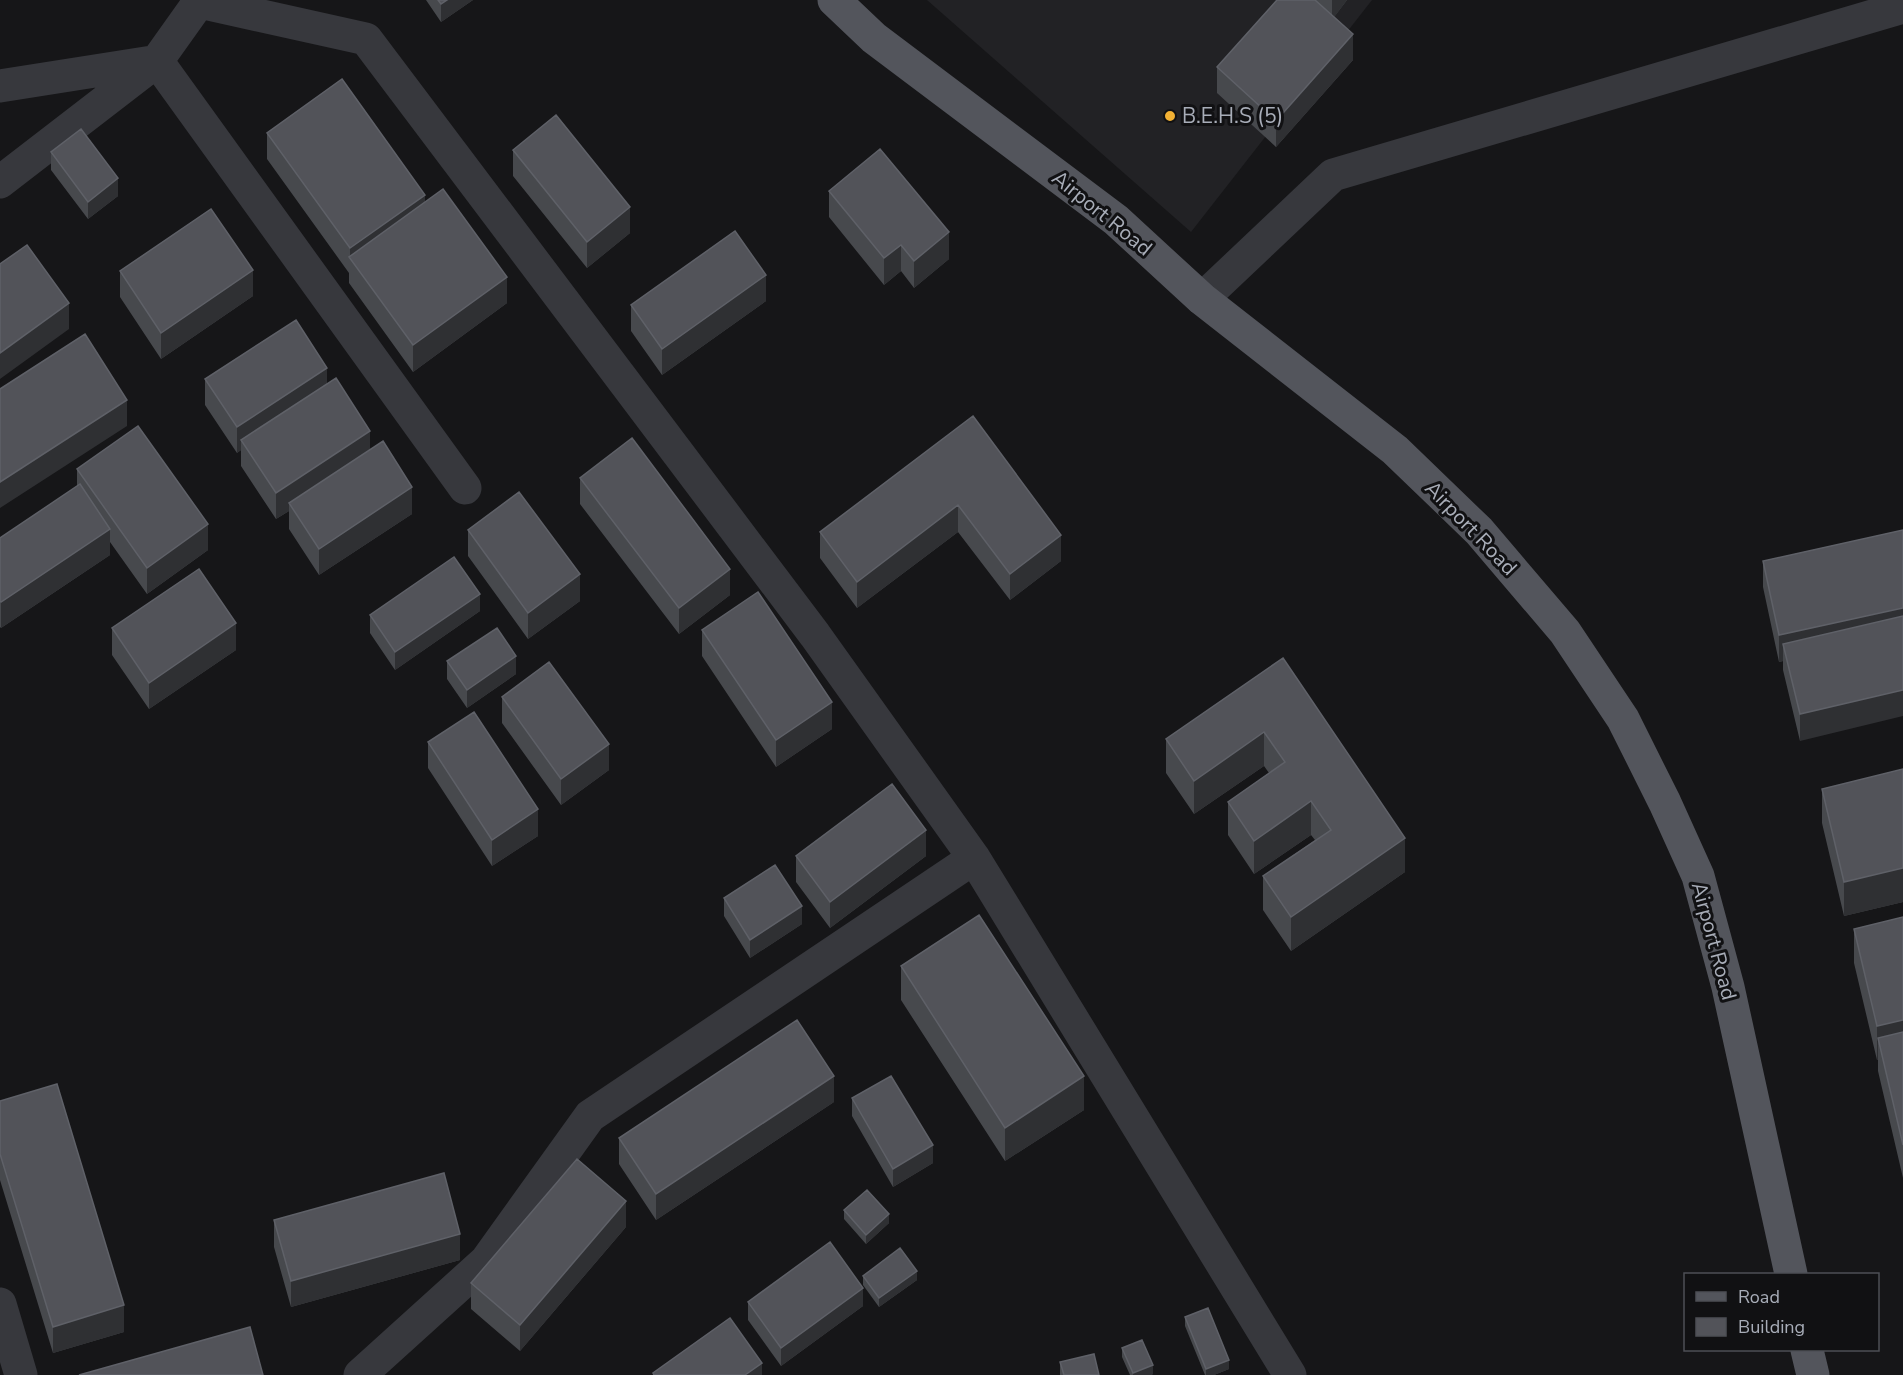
<svg xmlns="http://www.w3.org/2000/svg" width="1903" height="1375" viewBox="0 0 1903 1375" font-family="'Nunito Sans',sans-serif">
<style>
.built{fill:#222225}
.lines{fill:none;stroke-linecap:round;stroke-linejoin:round}
.minor{stroke:#37383d;stroke-width:33}
.major{stroke:#53555c;stroke-width:33}
.wall{fill:#47494d}
.shaded-wall{fill:#2f3033}
.building{fill:#525359;stroke:#5f6168;stroke-width:1.5}
.poi-dot{fill:#f2b134;stroke:#111113;stroke-width:2}
.labels{text-anchor:middle;stroke-width:6;stroke-linejoin:round;paint-order:stroke}
.poi-label{font-size:21px;fill:#a8adb8;stroke:#111113;text-anchor:start}
.street-label{font-size:21px;fill:#a8adb8;stroke:#111113}
</style>
<rect width="100%" height="100%" fill="#161618"/>
<path class="built" d="M 927,0 L 1372,0 L 1191,232 Z"/>
<g class="lines">
<path class="minor" d="M 198,0 L 199,2 L 157,61 L 465,488
M 199,2 L 366,39 L 815,635 L 974,858 L 1290,1375
M 0,86 L 152,62
M 0,182 L 157,61
M 1202,299 L 1333,175 L 1903,7
M 0,1304 L 21,1375
M 360,1375 L 486,1261 L 590,1116 L 974,858"/>
<path class="major" d="M 834,0 L 874,38 L 1116,220 L 1202,299 L 1395,450 L 1479,531 L 1565,632 L 1623,719 L 1665,803 L 1698,876 L 1728,987 L 1791,1274
M 1807,1350 L 1813,1375"/>
</g>
<path class="wall" d="M 426,0 L 473,0 L 441,22 Z
M 1277,0 L 1347,0 L 1334,17 L 1353,60 L 1276,147 L 1217,93 L 1217,67 Z
M 267,133 L 425,202 L 507,303 L 413,372 L 349,283 L 349,273 L 267,159 Z
M 513,150 L 630,233 L 587,268 L 513,176 Z
M 51,152 L 118,196 L 88,219 L 51,170 Z
M 829,191 L 949,259 L 914,288 L 901,271 L 884,285 L 829,217 Z
M 120,271 L 253,296 L 161,359 L 120,297 Z
M 766,301 L 662,375 L 631,331 L 631,305 Z
M 205,379 L 327,384 L 412,514 L 319,575 L 289,529 L 289,511 L 276,519 L 241,466 L 241,450 L 237,453 L 205,405 Z
M 973,416 L 1061,561 L 1010,600 L 958,532 L 857,608 L 820,558 L 820,532 Z
M 77,469 L 208,550 L 147,594 L 110,542 L 110,555 L 1,628 L 0,627 L 0,538 L 77,486 Z
M 580,478 L 730,595 L 679,634 L 580,504 Z
M 468,530 L 580,601 L 528,639 L 468,556 Z
M 1903,530 L 1800,741 L 1783,670 L 1783,661 L 1779,662 L 1763,587 L 1763,561 Z
M 480,611 L 395,670 L 370,633 L 370,615 Z
M 112,628 L 236,650 L 149,709 L 112,655 Z
M 702,630 L 832,729 L 776,767 L 702,656 Z
M 1283,658 L 1405,872 L 1291,951 L 1263,910 L 1263,876 L 1315,840 L 1311,835 L 1254,874 L 1228,835 L 1228,802 L 1269,773 L 1264,766 L 1194,814 L 1166,773 L 1166,739 Z
M 447,661 L 516,674 L 467,708 L 447,679 Z
M 502,697 L 609,770 L 561,805 L 502,723 Z
M 428,742 L 538,836 L 492,866 L 428,768 Z
M 1903,769 L 1903,902 L 1844,916 L 1822,823 L 1822,789 Z
M 796,856 L 926,856 L 830,928 L 796,882 Z
M 724,898 L 802,924 L 750,958 L 724,916 Z
M 1903,917 L 1903,1178 L 1878,1071 L 1878,1059 L 1877,1060 L 1854,963 L 1854,929 Z
M 901,966 L 1084,1110 L 1005,1161 L 901,1000 Z
M 852,1098 L 933,1163 L 893,1187 L 852,1116 Z
M 0,1101 L 124,1332 L 53,1353 L 0,1180 Z
M 834,1102 L 656,1220 L 619,1164 L 619,1138 Z
M 844,1210 L 889,1223 L 866,1244 L 844,1219 Z
M 274,1220 L 460,1260 L 291,1307 L 274,1247 Z
M 626,1227 L 520,1351 L 471,1309 L 471,1283 Z
M 863,1276 L 917,1280 L 879,1307 L 863,1285 Z
M 748,1302 L 863,1306 L 781,1366 L 748,1320 Z
M 1185,1317 L 1229,1369 L 1214,1375 L 1205,1375 L 1185,1326 Z
M 1122,1348 L 1153,1374 L 1151,1375 L 1130,1375 L 1122,1357 Z
M 1060,1362 L 1099,1375 L 1060,1375 Z"/>
<path class="shaded-wall" d="M 447,0 L 473,0 L 441,22 L 441,4 Z
M 1332,0 L 1347,0 L 1332,20 Z
M 1353,34 L 1353,60 L 1276,147 L 1276,121 Z
M 118,178 L 118,196 L 88,219 L 88,202 Z
M 425,195 L 425,221 L 350,259 L 350,248 Z
M 630,207 L 630,233 L 587,268 L 587,242 Z
M 949,232 L 949,259 L 914,288 L 914,261 Z
M 901,245 L 901,271 L 884,285 L 884,258 Z
M 253,270 L 253,296 L 161,359 L 161,333 Z
M 766,275 L 766,301 L 662,375 L 662,349 Z
M 507,277 L 507,303 L 413,372 L 413,345 Z
M 69,303 L 69,329 L 0,379 L 0,353 Z
M 327,368 L 327,394 L 241,440 L 241,450 L 237,453 L 237,427 Z
M 127,400 L 127,426 L 0,508 L 0,482 Z
M 370,431 L 370,457 L 289,503 L 289,511 L 276,519 L 276,493 Z
M 412,487 L 412,514 L 319,575 L 319,549 Z
M 958,505 L 958,532 L 857,608 L 857,582 Z
M 208,524 L 208,550 L 147,594 L 147,568 Z
M 110,529 L 110,555 L 1,628 L 1,602 Z
M 1061,535 L 1061,561 L 1010,600 L 1010,574 Z
M 730,569 L 730,595 L 679,634 L 679,608 Z
M 580,574 L 580,601 L 528,639 L 528,613 Z
M 480,594 L 480,611 L 395,670 L 395,652 Z
M 1903,608 L 1903,634 L 1783,644 L 1783,661 L 1779,662 L 1779,635 Z
M 236,623 L 236,650 L 149,709 L 149,683 Z
M 516,656 L 516,674 L 467,708 L 467,690 Z
M 1903,690 L 1903,716 L 1800,741 L 1800,714 Z
M 832,702 L 832,729 L 776,767 L 776,740 Z
M 1264,732 L 1264,766 L 1194,814 L 1194,781 Z
M 609,744 L 609,770 L 561,805 L 561,779 Z
M 1311,801 L 1311,835 L 1254,874 L 1254,841 Z
M 538,809 L 538,836 L 492,866 L 492,840 Z
M 926,830 L 926,856 L 830,928 L 830,902 Z
M 1405,838 L 1405,872 L 1291,951 L 1291,917 Z
M 1903,868 L 1903,902 L 1844,916 L 1844,882 Z
M 802,906 L 802,924 L 750,958 L 750,940 Z
M 1903,1020 L 1903,1053 L 1878,1038 L 1878,1059 L 1877,1060 L 1877,1026 Z
M 834,1076 L 834,1102 L 656,1220 L 656,1194 Z
M 1084,1076 L 1084,1110 L 1005,1161 L 1005,1128 Z
M 933,1145 L 933,1163 L 893,1187 L 893,1169 Z
M 626,1201 L 626,1227 L 520,1351 L 520,1325 Z
M 889,1214 L 889,1223 L 866,1244 L 866,1235 Z
M 460,1234 L 460,1260 L 291,1307 L 291,1281 Z
M 917,1271 L 917,1280 L 879,1307 L 879,1298 Z
M 863,1288 L 863,1306 L 781,1366 L 781,1348 Z
M 124,1305 L 124,1332 L 53,1353 L 53,1327 Z
M 1229,1360 L 1229,1369 L 1214,1375 L 1206,1375 L 1206,1369 Z
M 762,1363 L 762,1375 L 745,1375 Z
M 1153,1365 L 1153,1374 L 1151,1375 L 1133,1375 L 1133,1373 Z"/>
<path class="building" d="M 438,0 L 447,0 L 441,4 Z
M 1277,0 L 1315,0 L 1353,34 L 1276,121 L 1217,67 Z
M 342,79 L 425,195 L 350,248 L 267,133 Z
M 556,115 L 630,207 L 587,242 L 513,150 Z
M 81,129 L 118,178 L 88,202 L 51,152 Z
M 880,149 L 949,232 L 914,261 L 901,245 L 884,258 L 829,191 Z
M 443,189 L 507,277 L 413,345 L 349,257 Z
M 211,209 L 253,270 L 161,333 L 120,271 Z
M 735,231 L 766,275 L 662,349 L 631,305 Z
M 27,245 L 69,303 L 0,353 L 0,264 Z
M 296,320 L 327,368 L 237,427 L 205,379 Z
M 85,334 L 127,400 L 0,482 L 0,389 Z
M 336,378 L 370,431 L 276,493 L 241,440 Z
M 973,416 L 1061,535 L 1010,574 L 958,505 L 857,582 L 820,532 Z
M 138,426 L 208,524 L 147,568 L 77,469 Z
M 632,438 L 730,569 L 679,608 L 580,478 Z
M 383,441 L 412,487 L 319,549 L 289,503 Z
M 80,484 L 110,529 L 1,602 L 0,601 L 0,538 Z
M 519,492 L 580,574 L 528,613 L 468,530 Z
M 1903,530 L 1903,608 L 1779,635 L 1763,561 Z
M 454,557 L 480,594 L 395,652 L 370,615 Z
M 199,569 L 236,623 L 149,683 L 112,628 Z
M 758,592 L 832,702 L 776,740 L 702,630 Z
M 1903,616 L 1903,690 L 1800,714 L 1783,644 Z
M 497,628 L 516,656 L 467,690 L 447,661 Z
M 1283,658 L 1405,838 L 1291,917 L 1263,876 L 1331,830 L 1311,801 L 1254,841 L 1228,802 L 1285,762 L 1264,732 L 1194,781 L 1166,739 Z
M 549,662 L 609,744 L 561,779 L 502,697 Z
M 474,712 L 538,809 L 492,840 L 428,742 Z
M 1903,769 L 1903,868 L 1844,882 L 1822,789 Z
M 892,784 L 926,830 L 830,902 L 796,856 Z
M 775,865 L 802,906 L 750,940 L 724,898 Z
M 979,915 L 1084,1076 L 1005,1128 L 901,966 Z
M 1903,917 L 1903,1020 L 1877,1026 L 1854,929 Z
M 797,1020 L 834,1076 L 656,1194 L 619,1138 Z
M 1903,1032 L 1903,1145 L 1878,1038 Z
M 891,1076 L 933,1145 L 893,1169 L 852,1098 Z
M 57,1084 L 124,1305 L 53,1327 L 0,1154 L 0,1101 Z
M 577,1159 L 626,1201 L 520,1325 L 471,1283 Z
M 444,1173 L 460,1234 L 291,1281 L 274,1220 Z
M 867,1190 L 889,1214 L 866,1235 L 844,1210 Z
M 830,1242 L 863,1288 L 781,1348 L 748,1302 Z
M 900,1248 L 917,1271 L 879,1298 L 863,1276 Z
M 1208,1308 L 1229,1360 L 1206,1369 L 1185,1317 Z
M 730,1318 L 762,1363 L 745,1375 L 654,1375 L 653,1373 Z
M 250,1327 L 263,1375 L 79,1375 Z
M 1142,1340 L 1153,1365 L 1133,1373 L 1122,1348 Z
M 1094,1354 L 1099,1375 L 1064,1375 L 1060,1362 Z"/>
<circle class="poi-dot" cx="1170" cy="116" r="6"/>
<g class="labels">
<g class="poi-label">
<text x="1182" y="123">B.E.H.S (5)</text>
</g>
<g class="street-label">
<text transform="translate(1102 213) rotate(39)" y="7">Airport Road</text>
<text transform="translate(1471 528) rotate(46)" y="7">Airport Road</text>
<text transform="translate(1714 941) rotate(75)" y="7">Airport Road</text>
</g>
</g>
<rect x="1684" y="1273" width="195" height="78" fill="#111113" stroke="#4d4f55" stroke-width="1.5"/>
<rect x="1696" y="1292" width="30" height="9" fill="#53555c" stroke="#4d4f55" stroke-width="1.5"/>
<text x="1738" y="1303" font-size="18" fill="#a8adb8">Road</text>
<rect x="1696" y="1318" width="30" height="18" fill="#525359" stroke="#4d4f55" stroke-width="1.5"/>
<text x="1738" y="1333" font-size="18" fill="#a8adb8">Building</text>
</svg>
